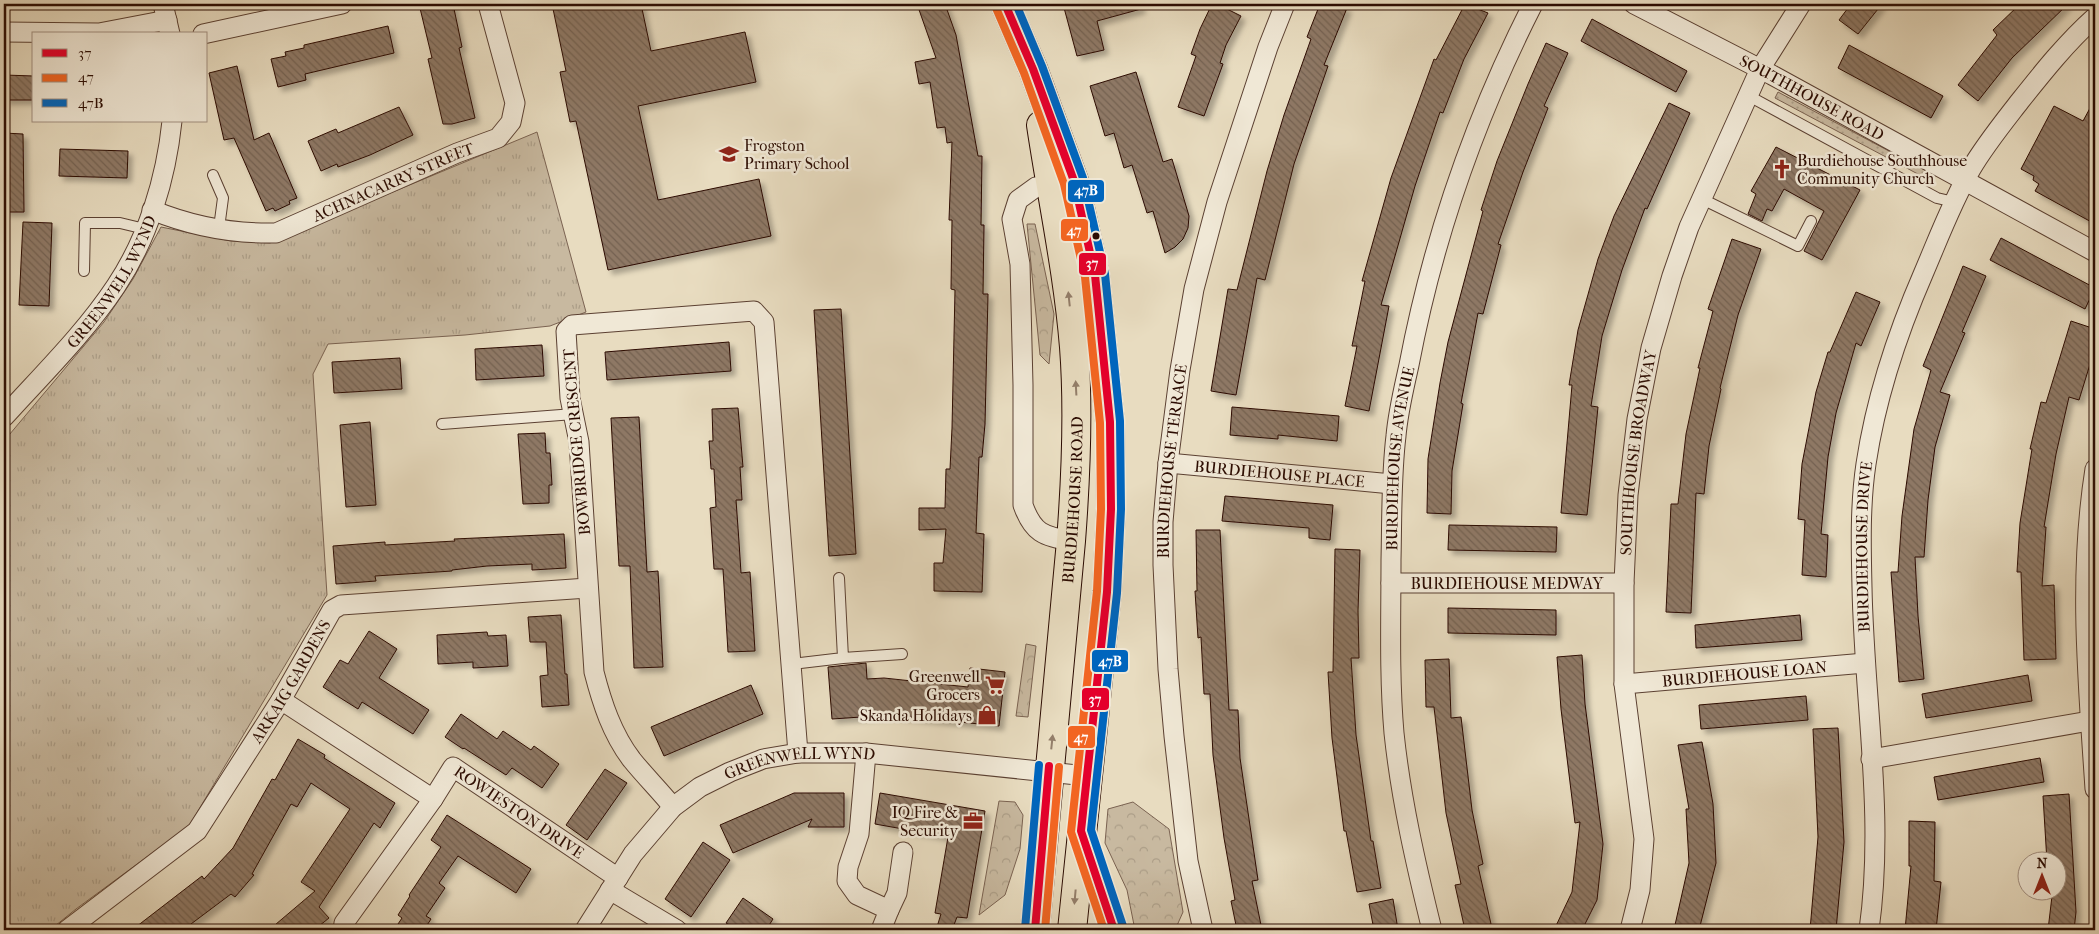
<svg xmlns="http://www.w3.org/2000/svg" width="2099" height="934" viewBox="0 0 2099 934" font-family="'IM FELL French Canon',serif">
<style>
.grass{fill:url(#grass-dots);stroke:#7a6251}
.forest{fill:url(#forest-crowns);stroke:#7a6251}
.park{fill:url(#park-tufts);stroke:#7a6251}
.building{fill:url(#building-back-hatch);stroke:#2c0c02;filter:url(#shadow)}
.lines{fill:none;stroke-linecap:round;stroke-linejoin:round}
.service-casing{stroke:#5b4032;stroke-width:12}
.minor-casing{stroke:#5b4032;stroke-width:21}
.primary-casing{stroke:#2c0c02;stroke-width:30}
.service{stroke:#f0e8d6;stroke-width:10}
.minor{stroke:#f0e8d6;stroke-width:19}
.primary{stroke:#e8dcc0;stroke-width:28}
.bus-1-casing{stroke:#f0e8d6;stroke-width:11}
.bus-2-casing{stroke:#f0e8d6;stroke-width:11}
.bus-3-casing{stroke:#f0e8d6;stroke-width:11}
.bus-1{stroke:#e4002b;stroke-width:8}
.bus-2{stroke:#f26522;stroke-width:8}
.bus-3{stroke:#0065bd;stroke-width:8}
.oneway{fill:#937e6a}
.bus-dot{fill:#2c0c02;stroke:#f0e8d6;stroke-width:2}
.labels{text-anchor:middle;stroke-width:5;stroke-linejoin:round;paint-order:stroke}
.street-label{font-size:16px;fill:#2c0c02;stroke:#f0e8d6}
.poi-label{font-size:16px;fill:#2c0c02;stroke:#f0e8d6;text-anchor:end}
.line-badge{stroke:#f0e8d6;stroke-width:2}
.badge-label{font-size:14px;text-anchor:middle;font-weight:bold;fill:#fff}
</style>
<defs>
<pattern id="grass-dots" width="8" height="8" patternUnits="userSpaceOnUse" patternTransform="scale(1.25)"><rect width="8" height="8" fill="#c8b9a0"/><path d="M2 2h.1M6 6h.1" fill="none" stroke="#ac9e88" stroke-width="1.8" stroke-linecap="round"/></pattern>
<pattern id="forest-crowns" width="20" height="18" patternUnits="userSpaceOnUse" patternTransform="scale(1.25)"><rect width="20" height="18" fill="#c8b9a0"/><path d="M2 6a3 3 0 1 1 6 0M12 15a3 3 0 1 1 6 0" fill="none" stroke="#ac9e88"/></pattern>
<pattern id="park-tufts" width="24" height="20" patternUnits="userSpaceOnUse" patternTransform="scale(1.25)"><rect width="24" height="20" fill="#c8b9a0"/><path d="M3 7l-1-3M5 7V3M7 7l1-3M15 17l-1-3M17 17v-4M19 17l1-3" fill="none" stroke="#ac9e88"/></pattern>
<pattern id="building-back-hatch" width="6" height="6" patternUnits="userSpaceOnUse" patternTransform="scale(1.25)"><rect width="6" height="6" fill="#8e7865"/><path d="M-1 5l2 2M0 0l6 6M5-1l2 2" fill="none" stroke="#746151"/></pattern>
<filter id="shadow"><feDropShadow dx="4.5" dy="4.5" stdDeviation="2.5" flood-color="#0004"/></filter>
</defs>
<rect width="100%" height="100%" fill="#e8dcc0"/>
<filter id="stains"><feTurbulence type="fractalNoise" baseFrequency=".004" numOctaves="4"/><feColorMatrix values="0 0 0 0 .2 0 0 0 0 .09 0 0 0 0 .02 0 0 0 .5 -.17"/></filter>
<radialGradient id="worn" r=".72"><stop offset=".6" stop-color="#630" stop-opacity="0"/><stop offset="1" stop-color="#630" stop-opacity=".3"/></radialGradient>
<path class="grass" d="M 1778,92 L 1934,175 L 1931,181 L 1775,98 Z"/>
<path class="forest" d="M 1027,224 L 1035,224 L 1054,314 L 1049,364 L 1040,355 Z
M 1026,644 L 1036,646 L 1028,717 L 1016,716 Z
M 999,801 L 1015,802 L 1023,815 L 1020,849 L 1005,895 L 979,915 Z
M 1133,802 L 1169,829 L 1183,912 L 1175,930 L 1135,930 L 1127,890 L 1105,843 L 1108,809 Z"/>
<path class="park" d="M 537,132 L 586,312 L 550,326 L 465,335 L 328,344 L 313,374 L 327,595 L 189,826 L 76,909 L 50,930 L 4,930 L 4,441 L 104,322 L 133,279 L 161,227 L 231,241 L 270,243 Z"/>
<path class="building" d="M 419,4 L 453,4 L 462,47 L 459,48 L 475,118 L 452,124 L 443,124 L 428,59 L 432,58 Z
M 552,4 L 641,4 L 651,51 L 745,32 L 756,82 L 638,106 L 658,200 L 759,179 L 771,236 L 608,270 L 576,121 L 570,122 L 560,72 L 566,71 Z
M 917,4 L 945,4 L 956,35 L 978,156 L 982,156 L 981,225 L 984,225 L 983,294 L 988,294 L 985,424 L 982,457 L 979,457 L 976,533 L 984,534 L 982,592 L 934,591 L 934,563 L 943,563 L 946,529 L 919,530 L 919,508 L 945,508 L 946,469 L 950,469 L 952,428 L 955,290 L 951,289 L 952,220 L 949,220 L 952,142 L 947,143 L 945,127 L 937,128 L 930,82 L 919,84 L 915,62 L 936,58 Z
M 1063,4 L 1140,4 L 1141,9 L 1097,21 L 1104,50 L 1077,56 Z
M 1212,4 L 1217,4 L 1241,16 L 1226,45 L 1220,63 L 1223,64 L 1204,116 L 1178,107 L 1196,56 L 1191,54 L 1200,29 Z
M 1320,4 L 1337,4 L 1347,8 L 1324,65 L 1328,66 L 1294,164 L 1265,280 L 1257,278 L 1236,395 L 1211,391 L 1228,289 L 1237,290 L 1267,171 L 1284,115 L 1311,39 L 1307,37 Z
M 1465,4 L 1488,13 L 1464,59 L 1443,113 L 1440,112 L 1415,186 L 1381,305 L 1389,306 L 1369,411 L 1345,406 L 1357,346 L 1352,346 L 1365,281 L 1362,281 L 1391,178 L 1434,59 L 1436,60 Z
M 1851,4 L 1882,4 L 1858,34 L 1839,20 Z
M 2020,4 L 2068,4 L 2012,58 L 1978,101 L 1958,85 L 1997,35 L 1993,30 Z
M 1592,19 L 1687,71 L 1676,92 L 1581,41 Z
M 388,26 L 394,53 L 305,74 L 306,80 L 278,87 L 271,59 L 286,56 L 285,52 L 304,48 L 304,45 Z
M 1546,43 L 1568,53 L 1544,106 L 1548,108 L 1523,172 L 1498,244 L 1501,245 L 1483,314 L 1478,313 L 1461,403 L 1463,404 L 1452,471 L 1451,514 L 1427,513 L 1428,459 L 1440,383 L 1448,342 L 1483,211 L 1481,210 L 1497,161 L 1528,84 Z
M 1849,45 L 1943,96 L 1931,118 L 1838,68 Z
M 237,66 L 254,140 L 269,133 L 297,198 L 289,201 L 290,204 L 275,211 L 273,208 L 266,211 L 234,138 L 224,140 L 209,73 Z
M 1136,72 L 1163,162 L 1172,159 L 1189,216 L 1188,228 L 1183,239 L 1175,247 L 1165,253 L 1153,211 L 1147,213 L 1132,165 L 1124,168 L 1114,133 L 1105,136 L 1090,86 Z
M 4,75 L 34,76 L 34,100 L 4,100 Z
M 2095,99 L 2095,224 L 2035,191 L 2039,184 L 2033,180 L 2034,176 L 2021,169 L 2054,106 L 2083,121 Z
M 1669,103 L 1690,113 L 1647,209 L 1645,208 L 1622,270 L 1602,336 L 1591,406 L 1598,407 L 1587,515 L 1561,513 L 1572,385 L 1569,385 L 1578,330 L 1598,259 L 1614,216 Z
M 399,107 L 413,135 L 370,155 L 338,167 L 337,164 L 321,171 L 308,141 L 336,129 L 338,133 Z
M 4,133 L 23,134 L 24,212 L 4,212 Z
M 1776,147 L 1860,190 L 1822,260 L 1804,251 L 1824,211 L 1784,189 L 1772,211 L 1767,209 L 1762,221 L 1748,214 L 1756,194 L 1751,191 Z
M 60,149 L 128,151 L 127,178 L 59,176 Z
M 23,222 L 52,223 L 49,306 L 19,305 Z
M 2001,238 L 2095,288 L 2085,309 L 1990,260 Z
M 1732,239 L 1761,249 L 1738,315 L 1720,388 L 1721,389 L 1709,446 L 1704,494 L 1696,493 L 1691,613 L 1666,612 L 1671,504 L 1678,504 L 1686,434 L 1700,368 L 1698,368 L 1713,311 L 1708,309 Z
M 1963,266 L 1986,276 L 1962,332 L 1965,333 L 1940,392 L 1950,395 L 1935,447 L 1928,500 L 1924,557 L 1915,557 L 1918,616 L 1924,679 L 1899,682 L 1891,572 L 1898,572 L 1902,516 L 1914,429 L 1931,370 L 1923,366 Z
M 1856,292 L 1880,302 L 1861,346 L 1856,343 L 1836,413 L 1828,457 L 1821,534 L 1828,535 L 1826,577 L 1802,575 L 1805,520 L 1798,519 L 1802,464 L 1816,392 L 1828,352 L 1830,352 Z
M 841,309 L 856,554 L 829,556 L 814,310 Z
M 2071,321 L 2095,329 L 2095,348 L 2079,400 L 2069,397 L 2056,454 L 2044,527 L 2046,527 L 2042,586 L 2054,585 L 2056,659 L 2024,660 L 2021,572 L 2017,572 L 2020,523 L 2032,449 L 2030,449 L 2041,402 L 2046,403 Z
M 729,342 L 731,371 L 607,380 L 605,352 Z
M 542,345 L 544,376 L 476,380 L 475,349 Z
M 400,358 L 402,389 L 334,393 L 332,362 Z
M 1232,407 L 1339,416 L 1337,441 L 1278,435 L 1278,439 L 1230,435 Z
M 738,408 L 743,467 L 740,467 L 742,500 L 736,500 L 739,542 L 741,573 L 750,572 L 755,651 L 728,652 L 723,569 L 714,569 L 710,508 L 716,507 L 714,469 L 711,469 L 709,441 L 713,441 L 712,409 Z
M 639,417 L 647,572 L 658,571 L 663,667 L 634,668 L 630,566 L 619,566 L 611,418 Z
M 370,422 L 376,505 L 346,507 L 340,425 Z
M 545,433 L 546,453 L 550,453 L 552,485 L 549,485 L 549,503 L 523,504 L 518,434 Z
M 1225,496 L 1333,505 L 1330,540 L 1309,538 L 1309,528 L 1222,521 Z
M 1449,525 L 1557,527 L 1556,552 L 1448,550 Z
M 1196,530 L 1220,530 L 1229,710 L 1238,710 L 1240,758 L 1258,880 L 1252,881 L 1262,930 L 1237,930 L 1231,901 L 1235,900 L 1224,838 L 1213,755 L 1210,694 L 1204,694 L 1201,637 L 1198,638 L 1195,591 L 1197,591 Z
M 564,534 L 566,568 L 532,570 L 532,564 L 487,566 L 452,570 L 452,571 L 375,576 L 376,581 L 336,584 L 333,546 L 385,542 L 385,545 L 455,541 L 454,539 Z
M 1335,549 L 1360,550 L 1358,611 L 1359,658 L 1351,658 L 1356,735 L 1371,841 L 1373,841 L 1381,888 L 1357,892 L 1346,831 L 1344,831 L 1332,738 L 1328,672 L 1333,672 Z
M 1448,608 L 1556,610 L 1556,635 L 1448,633 Z
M 561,615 L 565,674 L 567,674 L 569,705 L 542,707 L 540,676 L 548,675 L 546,642 L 530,642 L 528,617 Z
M 1800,615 L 1802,640 L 1696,648 L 1695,625 Z
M 369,631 L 397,649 L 379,678 L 429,710 L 413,734 L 362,702 L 358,709 L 323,687 L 340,660 L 348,664 Z
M 487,632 L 488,636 L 506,635 L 508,666 L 473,668 L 473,662 L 438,664 L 437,635 Z
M 1582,655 L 1585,704 L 1603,844 L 1597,900 L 1582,930 L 1554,930 L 1572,892 L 1580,822 L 1575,823 L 1561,709 L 1557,657 Z
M 1449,659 L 1451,718 L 1461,717 L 1472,810 L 1483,864 L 1478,866 L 1491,924 L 1465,930 L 1455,885 L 1461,884 L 1446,813 L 1434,707 L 1426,707 L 1425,660 Z
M 866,663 L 867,679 L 884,678 L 968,687 L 970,668 L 1005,672 L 999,726 L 890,715 L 832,719 L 828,667 Z
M 2028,675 L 2032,701 L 1926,718 L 1922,694 Z
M 751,685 L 763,714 L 664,756 L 651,727 Z
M 1806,696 L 1808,720 L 1701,729 L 1699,705 Z
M 461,714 L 497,739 L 503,731 L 531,750 L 534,746 L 559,764 L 542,788 L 512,768 L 506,775 L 464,748 L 463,749 L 445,737 Z
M 1838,728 L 1844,842 L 1836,930 L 1810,930 L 1818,837 L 1813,729 Z
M 298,739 L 325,755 L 324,758 L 395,803 L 380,828 L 374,823 L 319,907 L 329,918 L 314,930 L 269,930 L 315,891 L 301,882 L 350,809 L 311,783 L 297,807 L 291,804 L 252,874 L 254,875 L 235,897 L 231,894 L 183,930 L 132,930 L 202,876 L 204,879 L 233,848 L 272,779 L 275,780 Z
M 1702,742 L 1713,804 L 1716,863 L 1699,930 L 1675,925 L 1689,863 L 1686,809 L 1689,809 L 1678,745 Z
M 2040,758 L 2044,782 L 1938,800 L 1934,777 Z
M 605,769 L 627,783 L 587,840 L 566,825 Z
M 794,793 L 844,793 L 844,827 L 808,827 L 812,819 L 733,853 L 720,825 Z
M 880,793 L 985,811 L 967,918 L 957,917 L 952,930 L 936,930 L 941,914 L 935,913 L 948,837 L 875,824 Z
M 2069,794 L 2076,912 L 2074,930 L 2048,930 L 2052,896 L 2049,896 L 2048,892 L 2056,892 L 2056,862 L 2047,862 L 2043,796 Z
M 447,815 L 531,869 L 516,893 L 458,856 L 439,883 L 445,888 L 426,916 L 431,919 L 424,930 L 394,930 L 402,918 L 398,915 L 410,896 L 409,895 L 441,847 L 431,840 Z
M 1909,821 L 1935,822 L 1934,881 L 1941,882 L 1936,930 L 1905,930 L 1911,866 L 1909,866 Z
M 703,842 L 730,860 L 691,917 L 665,899 Z
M 743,898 L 773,919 L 766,930 L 738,930 L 726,923 Z
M 1393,899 L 1398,930 L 1374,930 L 1369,904 Z"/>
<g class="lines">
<defs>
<path id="service" d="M 1747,95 L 1937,198 L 1954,202
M 213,175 L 223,198 L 219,228
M 1700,198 L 1798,246 L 1811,221
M 84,271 L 85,223 L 120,223 L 145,229
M 442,424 L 574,414
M 839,578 L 843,658
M 792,664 L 843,658 L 902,654
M 1088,851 L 1113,923 L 1114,930"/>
<g id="minor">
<path d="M 163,4 L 170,34"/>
<path id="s1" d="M 1634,4 L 1772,75 L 2095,252"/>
<path d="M 4,32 L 99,33 L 167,20"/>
<path d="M 203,34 L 342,4"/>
<path d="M 1063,183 L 1036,187 L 1018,200 L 1012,219 L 1020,264 L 1023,385 L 1023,505 C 1033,533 1043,536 1071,541"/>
<path id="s2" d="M 152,210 C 191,226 234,234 276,233 L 457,153 L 498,138 L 511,122 L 515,103 L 488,4"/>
<path id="s3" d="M 4,417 C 41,376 85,333 116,286 C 148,238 166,179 172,121"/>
<path id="s4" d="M 1168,463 L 1392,484"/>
<path d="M 2095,469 C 2078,576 2088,682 2095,789"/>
<path id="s5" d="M 1391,583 L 1624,583"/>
<path id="s6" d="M 1624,684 L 1865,663"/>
<path id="s7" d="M 281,700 L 433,799 L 453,767 L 618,878"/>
<path d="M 866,753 L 859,834 L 848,867 L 847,881 L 857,895 L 889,910 L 881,930"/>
<path d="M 1871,759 L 2095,720"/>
<path d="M 673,807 C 660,791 645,776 632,760 C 612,734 602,703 594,672 L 579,442 L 570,398 L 566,331 L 572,325 L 754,311 L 764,322 L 798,753"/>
<path d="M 610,890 L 677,930"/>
<path d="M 889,910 L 897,893 L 903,852"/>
<path id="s8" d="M 67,930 L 197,831 L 281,700 L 332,610 L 341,605 L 588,588"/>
<path d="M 343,930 L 344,923 L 433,799"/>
<path id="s9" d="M 585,930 L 633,854 L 673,807 L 700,787 L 730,772 L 763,759 L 798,753 L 866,753 L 1087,776"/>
<path id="s10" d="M 1203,930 L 1188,861 L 1174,736 L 1168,669 L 1163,565 L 1163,522 L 1168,463 L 1180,370 L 1194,289 L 1217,202 L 1268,47 L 1285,4"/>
<path id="s11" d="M 1432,930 C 1416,865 1401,800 1394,733 C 1389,675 1391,618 1391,560 C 1392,519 1391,477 1396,436 C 1398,412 1404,388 1409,365 C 1433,239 1475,118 1533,4"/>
<path id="s12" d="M 1630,930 L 1640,890 L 1644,839 L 1624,684 L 1624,583 L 1628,495 L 1637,419 L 1651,348 L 1672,276 L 1689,227 L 1760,69 L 1801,4"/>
<path id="s13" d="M 1869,930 C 1885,816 1864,701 1862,587 C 1861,546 1860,504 1866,464 C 1876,397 1897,334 1924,272 C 1939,237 1952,202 1971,169 C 1985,145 2003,123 2020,101 C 2043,72 2067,42 2095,17"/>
</g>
<g id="primary">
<path d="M 1005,4 L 1033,69 L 1074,181 L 1095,275 L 1110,422 L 1111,509 L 1107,592 L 1072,930"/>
<path id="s14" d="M 1035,930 L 1071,541 C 1076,476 1079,412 1074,347 C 1068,273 1052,199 1041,125"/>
</g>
</defs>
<use href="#service" class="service-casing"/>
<use href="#minor" class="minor-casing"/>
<use href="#primary" class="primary-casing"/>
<use href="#service" class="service"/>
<use href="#minor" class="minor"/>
<use href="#primary" class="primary"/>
<defs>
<path id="bus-1" d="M 1005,4 L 1033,69 L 1074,181 L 1095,275 L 1110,422 L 1111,509 L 1107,592 L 1081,831 L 1114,930
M 1035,930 L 1049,766"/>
<path id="bus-2" d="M 996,8 L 1024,73 L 1064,184 L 1085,277 L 1100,423 L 1101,509 L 1097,591 L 1071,832 L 1104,930
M 1045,930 L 1059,767"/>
<path id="bus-3" d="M 1016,4 L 1042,66 L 1083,178 L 1105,274 L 1120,421 L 1121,509 L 1117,593 L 1091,830 L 1124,929
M 1025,929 L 1039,765"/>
</defs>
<use href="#bus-1" class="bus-1-casing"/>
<use href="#bus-2" class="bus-2-casing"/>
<use href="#bus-3" class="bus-3-casing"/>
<use href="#bus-1" class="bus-1"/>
<use href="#bus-2" class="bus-2"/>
<use href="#bus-3" class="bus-3"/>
</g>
<defs><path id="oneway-solid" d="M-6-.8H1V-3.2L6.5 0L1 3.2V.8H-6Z" transform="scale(1.25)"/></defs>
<g class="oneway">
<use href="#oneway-solid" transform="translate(1069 299) rotate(-96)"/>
<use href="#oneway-solid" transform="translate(1076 388) rotate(-93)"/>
<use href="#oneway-solid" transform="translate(1052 742) rotate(-84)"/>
<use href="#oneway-solid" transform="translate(1075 897) rotate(95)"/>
</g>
<defs>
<symbol id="school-bare" viewBox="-9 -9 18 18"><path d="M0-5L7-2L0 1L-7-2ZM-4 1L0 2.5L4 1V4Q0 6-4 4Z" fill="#8f2418" stroke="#f0e8d6" stroke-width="2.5" paint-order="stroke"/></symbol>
<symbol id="church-bare" viewBox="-9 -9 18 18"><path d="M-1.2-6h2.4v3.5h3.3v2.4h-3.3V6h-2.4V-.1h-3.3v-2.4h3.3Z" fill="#8f2418" stroke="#f0e8d6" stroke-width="2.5" paint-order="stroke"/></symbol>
<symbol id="supermarket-bare" viewBox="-9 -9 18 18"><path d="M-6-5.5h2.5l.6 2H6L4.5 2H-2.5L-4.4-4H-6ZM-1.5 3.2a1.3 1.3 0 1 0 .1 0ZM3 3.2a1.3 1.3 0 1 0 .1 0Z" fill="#8f2418" stroke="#f0e8d6" stroke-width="2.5" paint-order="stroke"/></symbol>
<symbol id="shop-bare" viewBox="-9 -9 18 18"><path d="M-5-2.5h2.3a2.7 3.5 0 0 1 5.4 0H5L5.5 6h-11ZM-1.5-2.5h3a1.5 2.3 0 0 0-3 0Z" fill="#8f2418" stroke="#f0e8d6" stroke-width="2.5" paint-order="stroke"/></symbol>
<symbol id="office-bare" viewBox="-9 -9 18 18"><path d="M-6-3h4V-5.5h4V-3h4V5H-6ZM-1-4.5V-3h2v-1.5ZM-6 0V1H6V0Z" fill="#8f2418" stroke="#f0e8d6" stroke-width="2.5" paint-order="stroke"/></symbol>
</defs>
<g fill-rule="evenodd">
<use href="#school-bare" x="715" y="140" width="28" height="28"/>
<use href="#church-bare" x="1768" y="155" width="28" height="28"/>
<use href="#supermarket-bare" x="981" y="671" width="28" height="28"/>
<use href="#shop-bare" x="973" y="701" width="28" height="28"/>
<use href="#office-bare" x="959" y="807" width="28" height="28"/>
</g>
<circle class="bus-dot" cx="1096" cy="236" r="4.5"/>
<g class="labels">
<g class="street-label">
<text dy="6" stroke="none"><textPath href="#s1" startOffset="201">SOUTHHOUSE ROAD</textPath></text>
<text dy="6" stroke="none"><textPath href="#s2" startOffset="255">ACHNACARRY STREET</textPath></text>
<text dy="6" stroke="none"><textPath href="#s3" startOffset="174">GREENWELL WYND</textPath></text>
<text transform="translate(576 442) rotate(-95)" y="6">BOWBRIDGE CRESCENT</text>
<text dy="6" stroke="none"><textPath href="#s12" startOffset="481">SOUTHHOUSE BROADWAY</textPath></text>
<text dy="6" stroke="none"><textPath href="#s11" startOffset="476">BURDIEHOUSE AVENUE</textPath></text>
<text dy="6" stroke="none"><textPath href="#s10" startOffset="472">BURDIEHOUSE TERRACE</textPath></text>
<text dy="6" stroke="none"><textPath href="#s4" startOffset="112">BURDIEHOUSE PLACE</textPath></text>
<text dy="6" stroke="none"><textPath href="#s14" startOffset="432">BURDIEHOUSE ROAD</textPath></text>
<text dy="6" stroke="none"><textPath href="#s13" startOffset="384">BURDIEHOUSE DRIVE</textPath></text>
<text dy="6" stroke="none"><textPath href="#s5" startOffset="116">BURDIEHOUSE MEDWAY</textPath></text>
<text dy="6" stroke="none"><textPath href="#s6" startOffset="121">BURDIEHOUSE LOAN</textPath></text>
<text dy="6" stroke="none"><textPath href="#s8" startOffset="340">ARKAIG GARDENS</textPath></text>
<text dy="6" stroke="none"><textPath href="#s9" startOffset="290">GREENWELL WYND</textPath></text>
<text dy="6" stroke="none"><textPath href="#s7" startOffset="299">ROWIESTON DRIVE</textPath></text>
</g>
<g class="poi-label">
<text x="744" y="151" text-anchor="start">Frogston<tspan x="744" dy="18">Primary School</tspan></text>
<text x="1797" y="166" text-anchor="start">Burdiehouse Southhouse<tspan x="1797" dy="18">Community Church</tspan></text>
<text x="980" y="682">Greenwell<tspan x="980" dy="18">Grocers</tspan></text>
<text x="972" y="721">Skanda Holidays</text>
<text x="958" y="818">IQ Fire &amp;<tspan x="958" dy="18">Security</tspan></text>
</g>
</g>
<g class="line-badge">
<rect x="1067" y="179" width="38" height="24" rx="5" fill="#0065bd"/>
<rect x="1060" y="218" width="29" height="24" rx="5" fill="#f26522"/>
<rect x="1078" y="252" width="29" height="24" rx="5" fill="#e4002b"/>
<rect x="1091" y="649" width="38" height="24" rx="5" fill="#0065bd"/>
<rect x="1081" y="687" width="29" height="24" rx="5" fill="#e4002b"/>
<rect x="1067" y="725" width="29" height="24" rx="5" fill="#f26522"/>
</g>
<g class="badge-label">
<text x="1086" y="195">47B</text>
<text x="1074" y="235">47</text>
<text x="1092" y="268">37</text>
<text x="1110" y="666">47B</text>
<text x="1095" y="704">37</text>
<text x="1081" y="742">47</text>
</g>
<rect width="2099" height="934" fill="none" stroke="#e8dcc0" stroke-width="20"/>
<rect x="5" y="5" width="2089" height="924" fill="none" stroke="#2c0c02" stroke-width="2.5"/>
<rect x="10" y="10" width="2079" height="914" fill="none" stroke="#2c0c02"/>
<rect x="32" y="32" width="175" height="90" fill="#f0e8d6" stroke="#a29081"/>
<rect x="42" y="49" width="25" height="8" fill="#e4002b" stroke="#a29081"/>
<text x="78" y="58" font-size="15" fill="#2c0c02">37</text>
<rect x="42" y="74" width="25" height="8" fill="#f26522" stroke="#a29081"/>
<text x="78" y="82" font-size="15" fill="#2c0c02">47</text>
<rect x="42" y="99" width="25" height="8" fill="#0065bd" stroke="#a29081"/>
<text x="78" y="108" font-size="15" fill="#2c0c02">47B</text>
<g transform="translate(2042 876)"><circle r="24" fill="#f0e8d6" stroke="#a29081"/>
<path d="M0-4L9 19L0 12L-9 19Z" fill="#8f2418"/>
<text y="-8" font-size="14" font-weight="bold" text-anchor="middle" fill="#2c0c02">N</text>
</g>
<rect width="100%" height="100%" filter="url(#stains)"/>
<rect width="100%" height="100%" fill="url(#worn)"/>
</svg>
